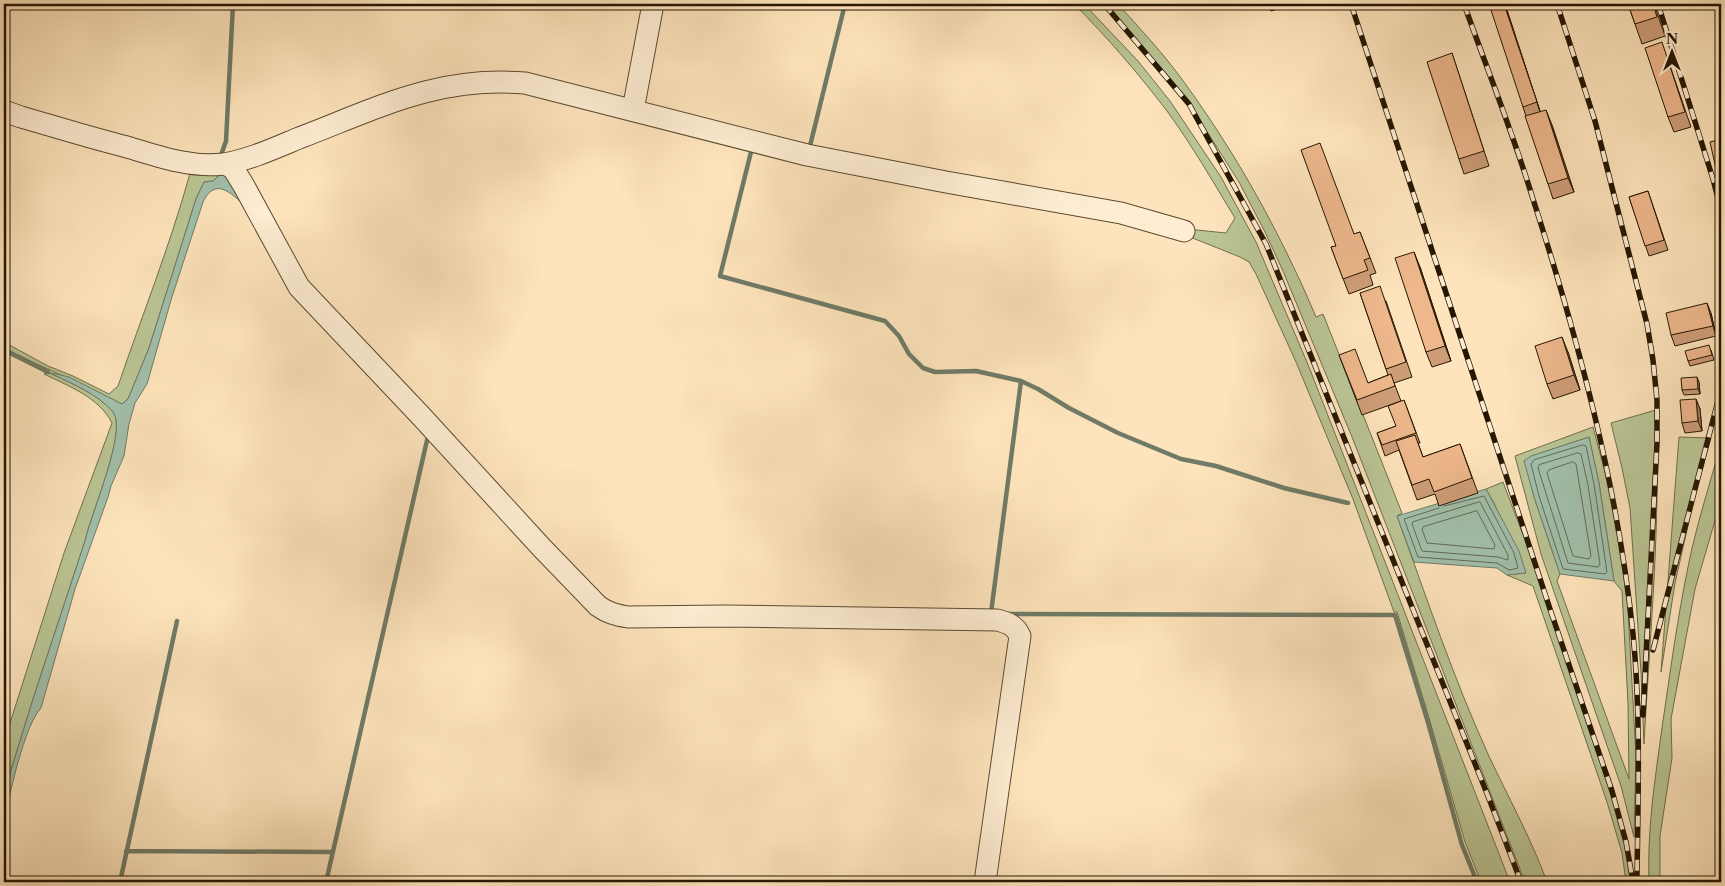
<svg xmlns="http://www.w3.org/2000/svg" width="1725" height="886" viewBox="0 0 1725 886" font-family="'Libre Caslon Text',serif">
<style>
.green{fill:#bac595;stroke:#706e4c;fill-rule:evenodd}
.water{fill:#a1bfab;stroke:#6f7b67}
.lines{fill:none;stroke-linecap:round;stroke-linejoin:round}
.shore{stroke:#636a56;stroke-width:1}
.stream{stroke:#6f7b67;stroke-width:4.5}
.minor-casing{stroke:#5b4a30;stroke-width:23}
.minor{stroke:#feedd3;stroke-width:21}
.rail-casing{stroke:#251602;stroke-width:5.5}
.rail{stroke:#feedd3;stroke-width:4;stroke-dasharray:11;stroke-linecap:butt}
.wall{fill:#cd9d78;stroke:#251602}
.shaded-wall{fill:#a78062;stroke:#251602}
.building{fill:#eeb78c;stroke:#251602}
</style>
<rect width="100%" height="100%" fill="#fee4bc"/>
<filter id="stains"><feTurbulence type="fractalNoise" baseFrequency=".004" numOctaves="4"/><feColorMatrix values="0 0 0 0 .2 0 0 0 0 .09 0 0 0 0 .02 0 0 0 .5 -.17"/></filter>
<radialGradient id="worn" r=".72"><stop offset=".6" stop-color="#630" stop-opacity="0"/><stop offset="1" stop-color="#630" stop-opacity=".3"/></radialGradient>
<path class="green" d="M 1074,4 L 1084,4 L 1138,61 L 1170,101 L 1221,177 L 1256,242 L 1309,367 L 1510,882 L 1481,882 L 1465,842 L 1429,718 L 1397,612 L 1394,612 L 1353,499 L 1296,362 L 1256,274 L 1249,262 L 1240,257 L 1185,235 L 1187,229 L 1226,233 L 1235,218 C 1213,182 1192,145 1167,111 C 1138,73 1107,37 1074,4 Z
M 1102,4 L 1118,4 C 1140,29 1164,54 1184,82 C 1237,155 1281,234 1316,317 L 1323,314 L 1402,513 L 1397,516 C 1426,596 1453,677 1488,754 C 1508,797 1531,838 1547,882 L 1525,882 L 1352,437 L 1283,271 L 1265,232 L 1239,182 L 1204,127 L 1146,51 Z
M 188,168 L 214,170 L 226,169 L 234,174 L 297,289 L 434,434 L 520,529 L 597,609 C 608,616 616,618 628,619 L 724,618 L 999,623 C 1009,626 1014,631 1016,642 L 983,882 L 980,882 L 1013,643 C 1011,632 1008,628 997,624 L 843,621 L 606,621 L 458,465 L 298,292 C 281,269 269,245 257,220 C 248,203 239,183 225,170 L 213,181 L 204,182 L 196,199 L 149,348 L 128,399 L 122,404 C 83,384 43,368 4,348 L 4,342 L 48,366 L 73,376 L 109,394 L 118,386 C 142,316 169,248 189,177 L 190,172 Z
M 48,372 C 70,383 97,393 113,412 C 128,430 90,516 85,541 L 33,699 L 4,793 L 4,742 L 64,553 L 112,423 C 99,397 68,386 44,374 Z
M 1656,410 C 1661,521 1650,633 1644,744 L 1641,672 L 1630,508 L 1622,468 L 1611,423 Z
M 1593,427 L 1611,495 L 1627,591 L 1636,757 L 1634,837 L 1621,786 L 1541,554 L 1515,456 ZM 1589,437 L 1599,483 L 1614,581 L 1622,591 L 1628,703 L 1629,779 L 1557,581 L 1560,574 L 1534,497 L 1525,461 L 1532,456 Z
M 1679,437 L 1711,438 L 1696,490 L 1675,583 L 1661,672 Z
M 1721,443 L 1721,500 L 1695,589 L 1671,719 L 1672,758 L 1660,836 L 1660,882 L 1649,882 C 1647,831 1655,779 1662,728 C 1670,674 1677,620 1688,567 C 1696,526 1710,484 1721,443 Z
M 1503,482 L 1542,585 L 1617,807 L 1628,845 L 1634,882 L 1626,882 L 1622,853 L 1607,802 L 1533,586 L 1507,575 L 1525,573 L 1494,503 L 1486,489 Z"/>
<path class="water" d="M 225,170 L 242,203 C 228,190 214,179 203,202 L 171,300 L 147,384 L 135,403 L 129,424 L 124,456 L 111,486 L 108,497 L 75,589 L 41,708 C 24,726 10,794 4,820 L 4,793 L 33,699 L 85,541 C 90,516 128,430 113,412 C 97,393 70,383 48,372 L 69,377 L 122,404 L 128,399 L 149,348 L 196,199 L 204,182 L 213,181 Z
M 1589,437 L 1599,483 L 1614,581 L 1560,574 L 1534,497 L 1524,461 L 1531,456 Z
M 1486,489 L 1519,551 L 1526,573 L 1507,575 L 1497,568 L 1414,562 L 1397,516 Z"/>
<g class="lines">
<path class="shore" d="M 1583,445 L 1586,446 L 1594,484 L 1607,572 L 1605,574 L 1563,569 L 1539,496 L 1531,464 L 1534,460 Z
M 1578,453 L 1581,454 L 1588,485 L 1600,564 L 1598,567 L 1568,563 L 1538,468 L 1539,465 Z
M 1573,462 L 1576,464 L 1591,556 L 1589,559 L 1573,556 L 1547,473 L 1549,470 Z
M 1480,502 L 1508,555 L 1508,560 L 1498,557 L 1422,551 L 1412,524 L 1413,522 Z
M 1439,508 L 1404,519 L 1418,557 L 1497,563 L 1509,570 L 1518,568 L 1514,553 L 1484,496 L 1444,506
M 1477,511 L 1495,545 L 1494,549 L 1427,543 L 1422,529 L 1423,527 Z"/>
<path class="stream" d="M 752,148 L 720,276 L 885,321 L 899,336 L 909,354 L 923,368 L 935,372 L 976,371 L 1021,381 L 1038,389 L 1069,408 L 1118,433 L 1181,459 L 1216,466 L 1284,488 L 1348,503
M 809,150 L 845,4
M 220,158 L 226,141 L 233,4
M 4,350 L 48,372
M 991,613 L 1021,381
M 1008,614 L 1395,615 L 1427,719 L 1462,845 L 1477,882
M 126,851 L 333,852
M 120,882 L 177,621
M 326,882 L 428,436"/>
<defs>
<path id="minor" d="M 633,110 L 653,4
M 4,111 L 21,117 C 56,127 91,138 127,147 C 158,156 190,168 223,164 C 249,160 275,148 299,138 C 378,108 437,76 525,83 L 807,155 L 946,182 L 1121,213 L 1184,231
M 225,164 L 233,168 L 244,186 L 299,287 L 421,416 L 542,548 L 598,606 C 608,613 616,615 628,617 L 726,616 L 997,620 C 1008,623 1015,625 1020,636 L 985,882"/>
</defs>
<use href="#minor" class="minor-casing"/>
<use href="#minor" class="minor"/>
<defs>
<path id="rail" d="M 1104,4 L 1189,104 L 1266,244 L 1488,796 L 1521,882
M 1351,4 L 1551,612 L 1612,791 L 1626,842 L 1633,882
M 1464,4 C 1487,69 1513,133 1533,199 C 1578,339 1618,487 1633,634 C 1641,714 1638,796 1637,877
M 1557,4 L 1595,121 L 1647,324 L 1653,360 L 1657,400 L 1657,443 L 1643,715
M 1658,4 L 1713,179 L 1721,210
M 1653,650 L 1718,401 L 1721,379"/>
</defs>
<use href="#rail" class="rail-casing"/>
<use href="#rail" class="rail"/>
</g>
<path class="wall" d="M 1256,4 L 1263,4 L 1257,6 Z
M 1269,4 L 1280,4 L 1281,8 L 1271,11 Z
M 1505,4 L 1540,112 L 1552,125 L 1574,192 L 1553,199 L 1523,107 Z
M 1628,4 L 1654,4 L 1665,36 L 1642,44 Z
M 1452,53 L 1489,166 L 1464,174 L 1459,159 Z
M 1667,57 L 1691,127 L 1674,132 L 1668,117 Z
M 1721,139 L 1721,182 L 1716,169 Z
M 1648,191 L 1668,250 L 1649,256 L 1629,197 Z
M 1360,232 L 1376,273 L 1370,275 L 1373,285 L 1349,294 L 1331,247 L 1336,246 L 1354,234 Z
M 1420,267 L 1451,361 L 1432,367 L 1426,352 Z
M 1360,293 L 1386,301 L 1412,377 L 1394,383 L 1401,401 L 1362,415 L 1339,355 L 1368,383 L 1388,375 Z
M 1711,313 L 1716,336 L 1675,346 L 1671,335 Z
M 1711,350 L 1714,360 L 1690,366 L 1688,361 Z
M 1568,352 L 1580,390 L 1553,399 L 1547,384 Z
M 1699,382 L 1700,394 L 1684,395 L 1682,390 Z
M 1696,399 L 1700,409 L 1702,431 L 1685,433 L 1682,423 Z
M 1404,400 L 1420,443 L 1418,443 L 1423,457 L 1460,444 L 1478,493 L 1439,506 L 1435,494 L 1417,500 L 1399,450 L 1385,456 L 1377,433 L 1396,426 Z"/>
<path class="shaded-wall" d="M 1504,4 L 1505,4 L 1542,117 L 1537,102 Z
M 1546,110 L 1552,125 L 1574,192 L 1568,178 Z
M 1414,252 L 1420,267 L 1451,361 L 1445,346 Z
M 1707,303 L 1711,313 L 1716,336 L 1713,326 Z
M 1562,337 L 1568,352 L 1580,390 L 1574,375 Z
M 1697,377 L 1699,382 L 1700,394 L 1698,389 Z
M 1696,399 L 1700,409 L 1702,431 L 1698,421 Z"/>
<path class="building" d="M 1489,4 L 1504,4 L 1537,102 L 1523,107 Z
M 1628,4 L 1653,4 L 1657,17 L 1635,24 Z
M 1721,13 L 1721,35 L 1715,15 Z
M 1662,42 L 1685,112 L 1668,117 L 1645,48 Z
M 1452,53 L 1484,151 L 1459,159 L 1427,62 Z
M 1546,110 L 1568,178 L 1548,184 L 1525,116 Z
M 1721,139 L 1721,167 L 1716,169 L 1710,142 Z
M 1320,143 L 1354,234 L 1360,232 L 1370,258 L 1364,260 L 1368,270 L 1343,279 L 1331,247 L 1336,246 L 1301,150 Z
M 1648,191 L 1664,240 L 1645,246 L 1629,197 Z
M 1414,252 L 1445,346 L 1426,352 L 1395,258 Z
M 1380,286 L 1406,362 L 1386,369 L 1360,293 Z
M 1707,303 L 1713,326 L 1671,335 L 1666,313 Z
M 1562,337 L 1574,375 L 1547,384 L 1535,346 Z
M 1709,345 L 1712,355 L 1688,361 L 1685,351 Z
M 1355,349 L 1368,383 L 1391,374 L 1395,386 L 1357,400 L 1339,355 Z
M 1697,377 L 1698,389 L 1682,390 L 1681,378 Z
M 1696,399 L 1698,421 L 1682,423 L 1680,400 Z
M 1404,400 L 1416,433 L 1382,445 L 1377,433 L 1396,426 L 1388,406 Z
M 1415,435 L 1423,457 L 1460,444 L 1472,478 L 1434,492 L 1429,479 L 1412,485 L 1396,441 Z"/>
<rect width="1725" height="886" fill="none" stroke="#fee4bc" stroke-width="20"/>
<rect x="5" y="5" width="1715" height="876" fill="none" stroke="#251602" stroke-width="2.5"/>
<rect x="10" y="10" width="1705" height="866" fill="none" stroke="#251602"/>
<g transform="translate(1672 52)" stroke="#feedd3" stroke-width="4" paint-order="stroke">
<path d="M0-4L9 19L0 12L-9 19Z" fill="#251602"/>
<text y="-8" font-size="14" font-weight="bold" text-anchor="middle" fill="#251602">N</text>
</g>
<rect width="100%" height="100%" filter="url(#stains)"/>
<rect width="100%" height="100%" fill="url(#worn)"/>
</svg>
